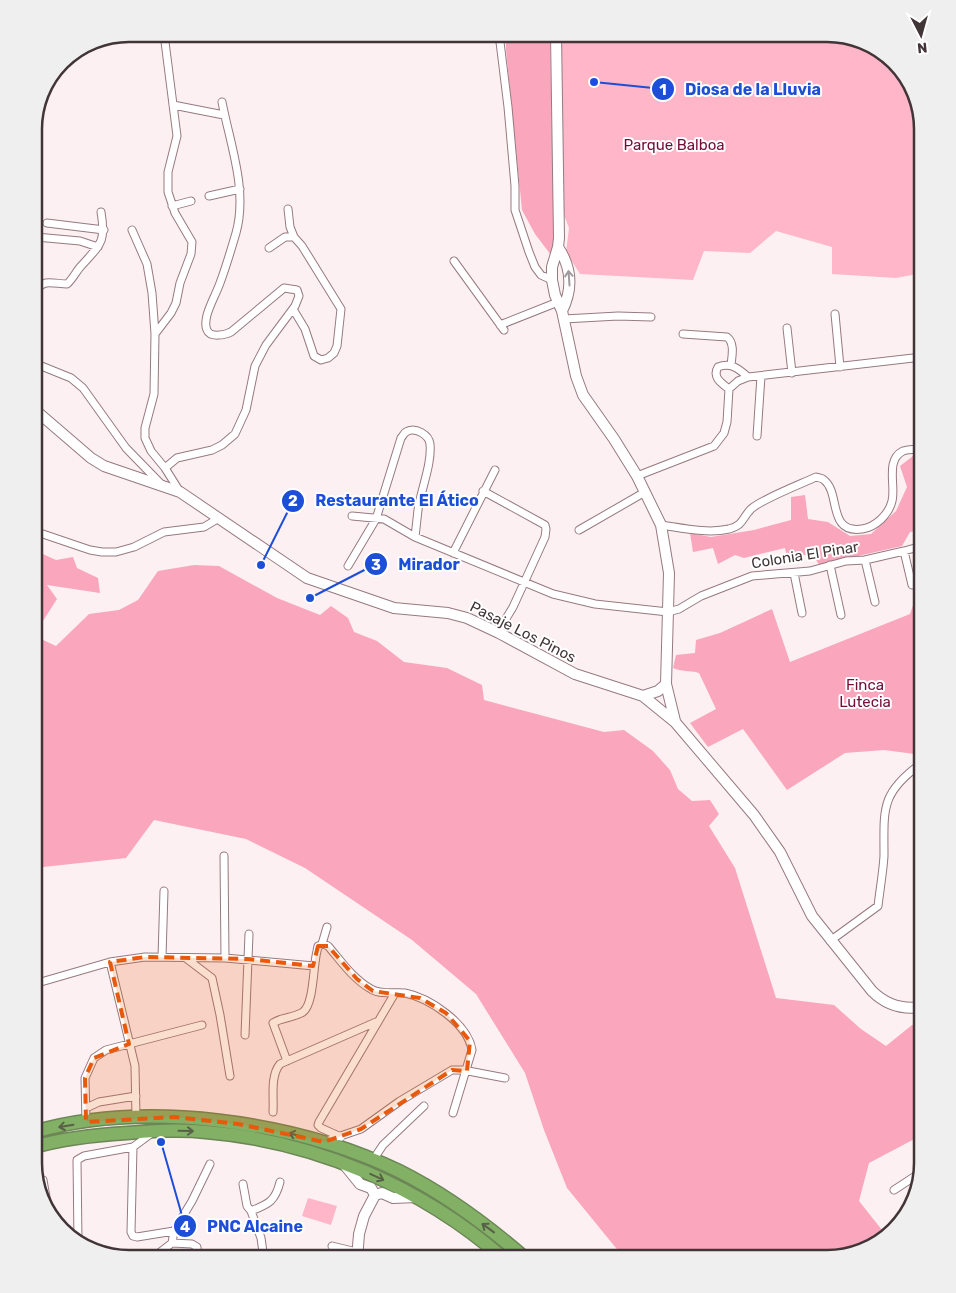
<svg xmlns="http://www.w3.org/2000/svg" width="956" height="1293" viewBox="0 0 956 1293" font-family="Rubik,sans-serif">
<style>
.green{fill:#feb6c8}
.forest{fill:#faa6bc}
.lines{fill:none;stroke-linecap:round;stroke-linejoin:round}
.street-casing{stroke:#967a80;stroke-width:9}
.secondary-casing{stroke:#967a80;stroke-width:12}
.highway-casing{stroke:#6c8656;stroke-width:15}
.street{stroke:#fff;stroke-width:7}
.secondary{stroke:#fff;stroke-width:10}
.highway{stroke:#82b166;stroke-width:12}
.oneway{stroke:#a09a9c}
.oneway2{stroke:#586048}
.marked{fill:#e8590c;fill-opacity:0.2;stroke:#e8590c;stroke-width:4;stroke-dasharray:10 6;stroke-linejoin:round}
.labels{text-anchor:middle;stroke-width:4;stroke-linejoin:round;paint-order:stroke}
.park-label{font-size:15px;fill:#700e37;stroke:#fff}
.street-label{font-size:15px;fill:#423538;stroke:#fff}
.rim{fill:none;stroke:#423538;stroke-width:2.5}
.leader{fill:none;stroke:#1d4ed8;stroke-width:2}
.callout-dot{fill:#1d4ed8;stroke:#fff;stroke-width:2}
.mark-label{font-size:15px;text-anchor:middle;font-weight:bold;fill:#fff}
.callout-label{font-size:16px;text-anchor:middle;font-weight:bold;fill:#1d4ed8;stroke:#fff;stroke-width:4;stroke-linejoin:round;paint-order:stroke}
</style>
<rect width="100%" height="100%" fill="#fdf0f3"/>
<path class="green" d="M 561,34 L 832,34 L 875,47 L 876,54 L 909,81 L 922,130 L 922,273 L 896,278 L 832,274 L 832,247 L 776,231 L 750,253 L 704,251 L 693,280 L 580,274 L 566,252 L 569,228 L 564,215 Z
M 308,1198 L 337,1206 L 331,1225 L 302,1216 Z"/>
<path class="forest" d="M 506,34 L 550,34 L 554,245 L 551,255 L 535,234 L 522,210 L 506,50 Z
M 913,456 L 922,459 L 922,530 L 910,532 L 902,546 L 819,565 L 813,554 L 787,557 L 785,548 L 744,558 L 735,555 L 718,564 L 713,548 L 693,552 L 690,533 L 711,537 L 754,530 L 791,520 L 791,497 L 805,495 L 808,519 L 828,522 L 850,536 L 871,534 L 896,511 L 907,487 L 900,466 Z
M 34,550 L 56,560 L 73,557 L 77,568 L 98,578 L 100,593 L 47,585 L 57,599 L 36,632 L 41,639 L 56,646 L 89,614 L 119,610 L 138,600 L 158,571 L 194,565 L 219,566 L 277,598 L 320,615 L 331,606 L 348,618 L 354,632 L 377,641 L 404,662 L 447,668 L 482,685 L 484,700 L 604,732 L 624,730 L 653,751 L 670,770 L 678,789 L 692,801 L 710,800 L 719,814 L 709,826 L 735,868 L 776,998 L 834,1005 L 861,1029 L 886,1046 L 912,1025 L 922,1025 L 922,1135 L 869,1163 L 859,1201 L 886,1235 L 875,1246 L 827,1259 L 625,1259 L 567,1188 L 544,1130 L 525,1073 L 476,994 L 412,940 L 305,868 L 246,839 L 154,820 L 126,858 L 34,868 Z
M 922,600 L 922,755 L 884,750 L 845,753 L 787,790 L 743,729 L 708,747 L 690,723 L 716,709 L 699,673 C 689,670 682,672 673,668 L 676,655 L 695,653 L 696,640 L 720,633 L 772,609 L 790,662 L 910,614 L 914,602 Z"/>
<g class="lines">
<defs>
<path id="street" d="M 499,34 L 508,107 L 515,186 L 515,210 L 529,252 L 535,267 L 541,275 L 552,280
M 173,105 L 224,115
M 209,196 L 240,189
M 172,206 L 191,201
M 288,209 L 290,227 L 294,237
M 47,223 L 104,230
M 132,230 L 147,264 L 152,293 L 155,334 L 154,394 L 145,428 L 145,438 L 151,451 L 165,468 L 180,492
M 36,237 L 80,241 L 98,247
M 269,248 L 285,237 L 294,237 L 302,246 L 341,309 L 337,346 L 334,353 L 328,358 L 321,360 L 314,356 L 305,329 L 293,309
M 454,261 L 504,330
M 34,311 C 39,302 32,286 46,283 C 52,282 60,284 67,284 C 73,279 76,271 82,265 C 101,244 106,242 101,212
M 835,314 L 840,367
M 564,319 L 618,316 L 651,317
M 500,325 L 558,302
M 787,328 L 792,373
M 155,334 L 171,313 L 176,303 L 180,283 L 191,254 L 192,242 L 175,213 L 168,192 L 168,172 L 177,136 L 164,34
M 683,334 L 727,337 C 735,343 732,356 731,365
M 34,363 L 71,378 L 83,388 L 126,448 L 161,484
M 729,389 C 721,383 712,377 718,367 C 731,362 739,369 748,377
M 757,436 L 761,376
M 165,468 L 177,458 L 212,450 L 222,445 L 235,434 L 246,410 L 255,366 L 266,345 L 295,306 L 299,296 L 297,290 L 284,288 L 231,332 C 225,335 210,338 207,330 C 205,326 206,319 207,315 C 210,304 216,294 220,283 C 226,267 231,250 236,233 C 248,190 230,144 222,102
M 637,476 L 714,446 L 724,433 L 727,422 L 729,389 L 738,381 L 748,377 L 922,357
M 483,491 L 545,525 L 546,529 L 545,537 L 513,607 L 498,632
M 352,516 L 384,519 L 415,537 L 553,594 L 595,604 L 668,612 L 679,609 L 701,596 L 752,576 L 810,571 L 846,561 L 865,560 L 904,551 L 922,546
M 661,525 C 682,528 708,534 729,529 C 744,525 742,518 751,509 C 762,499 801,484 816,477 C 819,478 822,478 824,480 C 841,493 827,534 862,529 C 876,527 889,514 892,501 C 896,486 885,460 903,451 C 909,449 916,449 922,451
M 579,530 L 645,492
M 34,531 L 90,550 L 102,552 L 116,552 L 134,547 L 164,532 L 204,527 L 219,518
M 904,551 L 912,585
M 453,553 L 495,470
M 865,560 L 875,602
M 830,565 L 841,615
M 348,566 L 376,519 L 401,438 C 403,436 404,433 406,432 C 415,426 429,435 430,444 C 432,464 421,489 418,510 C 417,519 416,528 415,537
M 794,573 L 802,613
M 224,856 L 225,958
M 830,941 L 878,906 C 880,889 883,872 884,856 C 884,809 880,793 922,763
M 322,944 L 327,927
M 162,957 L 164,891
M 187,959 L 212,978 L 220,1015 L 230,1076
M 110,962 L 135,1066 L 136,1118
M 34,984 L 110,962 L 145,957 L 225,958 L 314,966
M 245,1035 L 249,934
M 287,1061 L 273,1023 C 282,1017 294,1018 303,1012 C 314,1004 313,966 317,951 L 318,946 L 324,944 L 328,946 C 341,961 353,979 371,989 C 380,995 395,992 405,993 C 430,998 468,1024 472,1050 L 453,1113
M 34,1077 L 37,1070 L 34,1056
M 86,1108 L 99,1102 L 136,1096
M 273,1112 C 274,1097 270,1076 280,1064 L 376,1022
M 86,1122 L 85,1078 L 94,1058 L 106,1050 L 202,1025
M 152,1133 L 133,1147 L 131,1232 L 133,1236 L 137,1237 L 174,1231
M 341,1137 L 321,1128 L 318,1125 L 319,1122 L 395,993
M 326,1141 L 361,1129 L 400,1101 L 452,1070 L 463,1070 L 505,1078
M 373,1160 L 383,1145 L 424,1106
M 43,1180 L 49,1214
M 243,1184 L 247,1206 L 251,1211 L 261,1238 L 264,1259
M 894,1190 L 920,1173
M 251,1211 C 268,1204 275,1202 280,1182
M 78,1242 L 77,1160 L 84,1156 L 133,1147
M 172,1243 L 192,1244 L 197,1247 L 198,1259
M 332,1246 L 385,1259
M 148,1259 L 159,1253 L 172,1243 L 174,1231 L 192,1201 L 210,1164"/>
<path id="secondary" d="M 556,34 L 559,238 L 558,247 L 552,267 L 552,280 L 555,295 L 562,311 L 576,376 L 583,395 L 614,439 L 637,476 L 661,525 L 669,573 L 666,684 L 675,721
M 558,247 C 572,268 573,289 562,311
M 34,409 L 91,458 L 104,466 L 180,492 L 307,578 L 394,608 L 448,613 L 467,618 L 499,633 L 575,674 L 643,696 L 675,722 L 754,815 L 780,852 L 812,916 L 872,991 C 886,1005 902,1010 922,1007
M 643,696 L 658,691 L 666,684
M 343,1163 L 360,1184 L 371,1188 L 375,1195
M 357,1259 L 359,1234 L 364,1216 L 375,1195 L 382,1193 L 393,1198 L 417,1197"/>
<path id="highway" d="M 34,1132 C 145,1100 295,1121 399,1171 C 445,1194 487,1225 526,1259
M 34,1147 C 64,1138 95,1135 127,1133 C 153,1131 180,1129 206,1132 C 315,1141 422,1187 504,1259"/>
</defs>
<use href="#street" class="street-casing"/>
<use href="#secondary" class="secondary-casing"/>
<use href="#highway" class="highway-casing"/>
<use href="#street" class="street"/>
<use href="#secondary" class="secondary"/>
<use href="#highway" class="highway"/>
</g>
<defs><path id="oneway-shaft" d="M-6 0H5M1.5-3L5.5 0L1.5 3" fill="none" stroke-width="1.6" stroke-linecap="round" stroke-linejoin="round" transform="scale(1.25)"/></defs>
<use class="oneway" href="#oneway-shaft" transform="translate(569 278) rotate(-94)"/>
<g class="oneway2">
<use href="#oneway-shaft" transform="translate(66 1126) rotate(171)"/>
<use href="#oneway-shaft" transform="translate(186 1131) rotate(1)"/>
<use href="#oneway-shaft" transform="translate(296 1135) rotate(-166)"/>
<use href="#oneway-shaft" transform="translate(377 1177) rotate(25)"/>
<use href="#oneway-shaft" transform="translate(488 1228) rotate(-144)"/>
</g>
<path class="marked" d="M 318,946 L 328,946 L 357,979 L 373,991 L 420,998 L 446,1013 L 470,1041 L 467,1071 L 452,1070 L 361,1129 L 324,1142 L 238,1124 L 174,1117 L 86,1122 L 85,1078 L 94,1058 L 129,1044 L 110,962 L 145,957 L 248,959 L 313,966 Z"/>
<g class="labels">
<g class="park-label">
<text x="674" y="150">Parque Balboa</text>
<text x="865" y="690">Finca<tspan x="865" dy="17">Lutecia</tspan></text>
</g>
<g class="street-label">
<text transform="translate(805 555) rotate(-9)" y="5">Colonia El Pinar</text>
<text transform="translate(523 632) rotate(27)" y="5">Pasaje Los Pinos</text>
</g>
</g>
<path d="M0 0H956V1293H0ZM129 42H827A87 87 0 0 1 914 129V1163A87 87 0 0 1 827 1250H129A87 87 0 0 1 42 1163V129A87 87 0 0 1 129 42Z" fill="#f0efef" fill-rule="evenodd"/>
<path class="rim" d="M129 42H827A87 87 0 0 1 914 129V1163A87 87 0 0 1 827 1250H129A87 87 0 0 1 42 1163V129A87 87 0 0 1 129 42Z"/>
<path class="leader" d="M594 82L663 89M261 565L293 501M310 598L376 564M161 1142L185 1226"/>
<g class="callout-dot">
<circle cx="594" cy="82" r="5"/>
<circle cx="261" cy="565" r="5"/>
<circle cx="310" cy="598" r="5"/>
<circle cx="161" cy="1142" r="5"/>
<circle cx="663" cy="89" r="12"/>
<circle cx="293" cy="501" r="12"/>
<circle cx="376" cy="564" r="12"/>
<circle cx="185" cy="1226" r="12"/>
</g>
<g class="mark-label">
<text x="663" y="95">1</text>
<text x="293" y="506">2</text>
<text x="376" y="570">3</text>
<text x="185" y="1232">4</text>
</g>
<g class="callout-label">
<text x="753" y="95">Diosa de la Lluvia</text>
<text x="397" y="506">Restaurante El Ático</text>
<text x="429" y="570">Mirador</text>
<text x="255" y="1232">PNC Alcaine</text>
</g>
<g transform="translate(921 35) rotate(174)" stroke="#ffffff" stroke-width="4" paint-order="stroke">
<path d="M0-4L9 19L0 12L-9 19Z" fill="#423538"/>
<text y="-8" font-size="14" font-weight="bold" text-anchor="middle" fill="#423538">N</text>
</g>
</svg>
